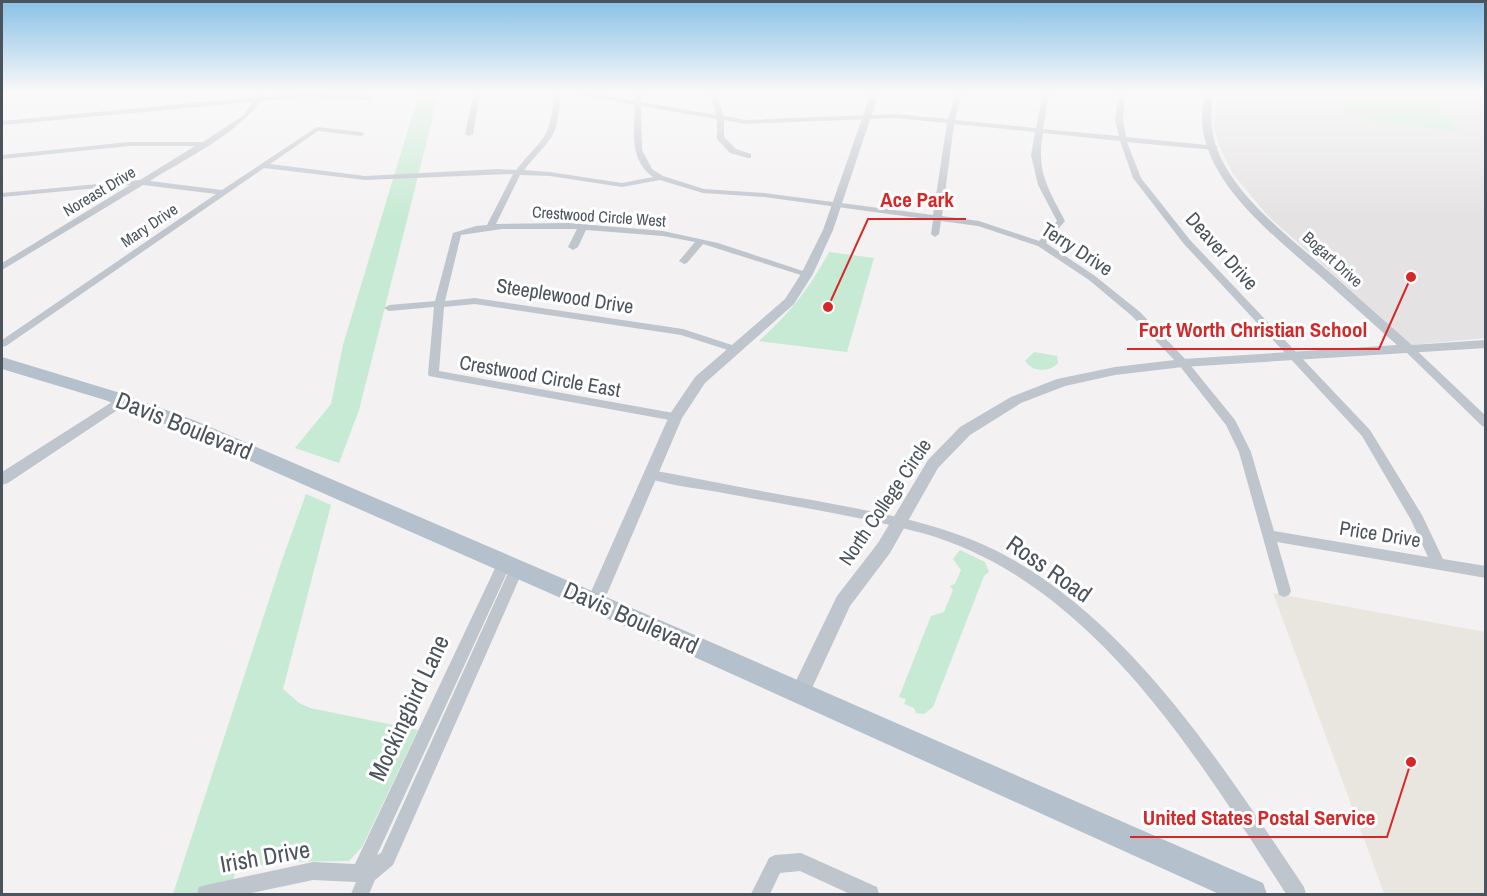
<svg xmlns="http://www.w3.org/2000/svg" width="1487" height="896" viewBox="0 0 1487 896" font-family="'Archivo Narrow',sans-serif">
<style>
.commercial{fill:#e9e6df}
.education{fill:#e4e2e2}
.green{fill:#c6ead3}
.lines{fill:none;stroke-linecap:round;stroke-linejoin:round}
.minor{fill:#bfc5cc;fill-rule:evenodd}
.tertiary{fill:#bfc5cc;fill-rule:evenodd}
.primary{fill:#b4c1cc;fill-rule:evenodd}
.labels{text-anchor:middle;stroke-width:6;stroke-linejoin:round;paint-order:stroke}
.far-street-label{font-size:16px;fill:#4b545c;stroke:#fff}
.street-label{font-size:20px;fill:#4b545c;stroke:#fff}
.near-street-label{font-size:24px;fill:#4b545c;stroke:#fff}
.leader{fill:none;stroke:#d62828;stroke-width:2}
.callout-dot{fill:#d62828;stroke:#fff;stroke-width:2}
.callout-label{font-size:21px;text-anchor:middle;font-weight:bold;fill:#d62828;stroke:#fff;stroke-width:6;stroke-linejoin:round;paint-order:stroke}
</style>
<rect width="100%" height="100%" fill="#f3f1f1"/>
<path class="commercial" d="M 1273,593 L 1485,632 L 1485,894 L 1384,893 Z"/>
<path class="education" d="M 1217,93 L 1479,93 L 1485,98 L 1485,338 L 1412,345 L 1268,216 L 1233,174 L 1221,150 L 1214,129 Z"/>
<path class="green" d="M 419,93 L 439,93 L 359,410 L 339,463 L 295,448 L 331,404 L 343,345 Z
M 1330,93 L 1422,93 L 1431,96 L 1460,132 L 1376,122 L 1340,110 Z
M 829,252 L 874,258 L 847,352 L 759,341 C 789,314 810,288 829,252 Z
M 1034,352 L 1057,356 L 1058,363 C 1049,373 1032,372 1025,361 Z
M 306,494 L 331,505 L 283,689 L 299,703 L 310,708 L 418,730 L 362,847 L 349,861 L 276,862 L 235,872 L 230,894 L 173,894 L 282,560 Z
M 960,550 L 985,562 L 989,572 L 984,576 L 933,707 L 924,714 L 916,713 L 914,708 L 904,704 L 906,699 L 899,697 L 931,616 L 944,612 L 953,590 L 950,586 L 955,584 L 961,570 L 953,559 Z"/>
<g class="lines">
<path class="minor" d="M 260,93 L 266,93 L 264,97 L 304,93 L 369,96 L 372,98 L 369,100 L 306,97 L 261,101 C 233,137 188,157 150,181 L 222,190 L 317,127 L 361,132 L 365,134 L 361,136 L 318,131 L 270,164 L 365,176 L 498,169 L 516,170 C 543,137 551,139 554,93 L 560,93 C 559,139 551,137 524,170 L 550,172 L 622,183 L 653,177 C 629,159 634,132 635,105 L 571,93 L 587,93 L 635,101 L 635,93 L 641,93 L 641,102 L 716,115 L 710,93 L 716,93 L 724,116 L 746,120 L 894,114 L 948,119 L 956,93 L 962,93 L 955,120 L 1036,128 L 1043,93 L 1049,93 L 1043,129 L 1119,136 L 1115,120 L 1119,93 L 1125,93 L 1123,120 L 1126,137 L 1217,146 L 1217,150 L 1214,150 L 1127,142 L 1141,178 L 1190,240 L 1370,430 L 1422,515 L 1443,559 L 1486,566 L 1486,578 L 1277,542 L 1291,591 L 1289,595 L 1284,597 L 1279,595 L 1239,452 L 1226,425 L 1179,365 L 1132,316 L 1089,280 L 1038,246 L 978,226 L 941,221 L 939,234 L 935,237 L 931,234 L 933,220 L 764,197 L 703,193 L 660,180 L 622,187 L 550,176 L 520,175 L 496,224 L 569,223 L 663,231 L 718,243 L 812,274 L 810,276 L 804,276 L 703,244 L 687,263 L 684,264 L 679,261 L 695,242 L 663,236 L 586,230 L 578,247 L 573,250 L 568,247 L 577,229 L 502,229 L 461,235 L 445,301 L 475,298 L 683,329 L 738,347 L 739,349 L 734,352 L 681,335 L 475,304 L 444,307 L 439,371 L 679,414 L 681,417 L 675,421 L 429,376 L 428,374 L 434,307 L 389,311 L 384,308 L 389,305 L 435,301 L 453,233 L 476,226 L 487,225 L 513,174 L 365,180 L 264,168 L 6,346 L 2,347 L 2,340 L 216,194 L 143,185 L 2,270 L 2,263 L 130,185 L 2,197 L 2,193 L 140,180 L 195,146 L 129,146 L 2,159 L 2,155 L 129,142 L 203,142 L 244,115 L 253,102 L 2,125 L 2,121 L 257,97 ZM 641,106 L 717,119 L 717,139 L 730,153 L 748,158 L 751,158 L 751,154 L 736,149 L 724,137 L 724,120 L 746,124 L 894,118 L 947,123 L 933,215 L 764,193 L 704,189 L 663,176 L 652,169 L 642,150 ZM 954,124 L 1035,132 L 1031,155 L 1038,185 L 1057,221 L 1039,241 L 979,221 L 942,216 ZM 1043,133 L 1120,141 L 1133,178 L 1184,244 L 1362,436 L 1411,520 L 1428,557 L 1274,531 L 1251,452 L 1235,420 L 1187,361 L 1140,312 L 1095,276 L 1046,243 L 1065,221 C 1048,188 1036,172 1043,133 Z
M 474,93 L 480,93 L 473,134 L 469,136 L 465,134 Z
M 1409,346 L 1413,347 L 1486,416 L 1486,427 L 1482,426 L 1405,351 L 1404,349 Z
M 651,470 C 705,480 758,491 812,500 C 865,510 919,519 970,539 C 1118,598 1219,761 1304,887 L 1306,894 L 1286,894 C 1197,756 1091,580 922,533 C 855,515 786,505 718,492 C 694,488 669,485 647,478 L 645,475 L 647,472 Z
M 505,556 L 510,558 L 512,562 L 377,855 L 381,853 L 512,564 L 517,562 L 522,564 L 524,568 L 393,865 L 375,880 L 369,894 L 351,894 L 356,882 L 313,880 L 247,894 L 197,894 L 199,887 L 206,885 L 313,862 L 355,864 L 498,562 L 500,558 Z
M 801,853 L 877,887 L 879,894 L 850,894 L 800,871 L 780,873 L 770,894 L 751,894 L 769,858 L 775,855 Z"/>
<path class="tertiary" d="M 871,93 L 879,93 L 833,230 L 813,274 L 794,304 L 705,383 L 682,418 L 601,608 L 595,611 L 589,608 L 586,603 L 670,414 L 695,377 L 785,299 L 801,274 L 823,230 Z
M 1205,93 L 1213,93 C 1211,111 1210,125 1215,143 C 1231,195 1293,240 1333,275 C 1359,298 1385,321 1412,345 L 1486,340 L 1486,348 L 1183,367 L 1115,375 L 1065,386 L 1021,403 L 970,435 L 938,468 L 890,553 L 850,606 L 807,699 L 800,702 L 793,699 L 790,693 L 837,596 L 878,543 L 928,460 L 960,427 L 1011,397 L 1057,379 L 1115,367 L 1183,359 L 1397,345 C 1372,323 1347,300 1322,278 C 1282,243 1221,196 1206,143 C 1200,125 1202,111 1205,93 Z
M 123,395 L 130,400 L 128,403 L 8,483 L 2,485 L 2,472 Z"/>
<path class="primary" d="M 2,357 L 117,392 L 196,421 L 690,633 L 1263,883 L 1267,894 L 1219,894 L 672,647 L 182,431 L 105,400 L 2,369 Z"/>
</g>
<linearGradient id="sky" x2="0" y2="1"><stop stop-color="#88c1e6"/><stop offset="0.42" stop-color="#faf9f9"/><stop offset="1" stop-color="#faf9f9" stop-opacity="0"/></linearGradient>
<rect width="1487" height="219" fill="url(#sky)"/>
<g class="labels">
<g class="far-street-label">
<text transform="translate(99 191) rotate(-31)" y="6">Noreast Drive</text>
<text transform="translate(599 216) rotate(4)" y="6">Crestwood Circle West</text>
<text transform="translate(149 225) rotate(-34)" y="6">Mary Drive</text>
<text transform="translate(1333 259) rotate(42)" y="6">Bogart Drive</text>
</g>
<g class="street-label">
<text transform="translate(1077 249) rotate(33)" y="7">Terry Drive</text>
<text transform="translate(1222 251) rotate(48)" y="7">Deaver Drive</text>
<text transform="translate(565 296) rotate(9)" y="7">Steeplewood Drive</text>
<text transform="translate(540 376) rotate(10)" y="7">Crestwood Circle East</text>
<text transform="translate(885 502) rotate(-56)" y="7">North College Circle</text>
<text transform="translate(1380 534) rotate(9)" y="7">Price Drive</text>
</g>
<g class="near-street-label">
<text transform="translate(184 426) rotate(22)" y="8">Davis Boulevard</text>
<text transform="translate(1049 569) rotate(35)" y="8">Ross Road</text>
<text transform="translate(631 618) rotate(24)" y="8">Davis Boulevard</text>
<text transform="translate(409 708) rotate(-65)" y="8">Mockingbird Lane</text>
<text transform="translate(265 857) rotate(-10)" y="8">Irish Drive</text>
</g>
</g>
<path class="leader" d="M828 307L868 219H966M1411 277L1379 349H1127M1411 762L1387 837H1130"/>
<g class="callout-dot">
<circle cx="828" cy="307" r="6"/>
<circle cx="1411" cy="277" r="6"/>
<circle cx="1411" cy="762" r="6"/>
</g>
<g class="callout-label">
<text x="917" y="207">Ace Park</text>
<text x="1253" y="337">Fort Worth Christian School</text>
<text x="1259" y="825">United States Postal Service</text>
</g>
<rect width="1487" height="896" fill="none" stroke="#4b545c" stroke-width="6"/>
</svg>
